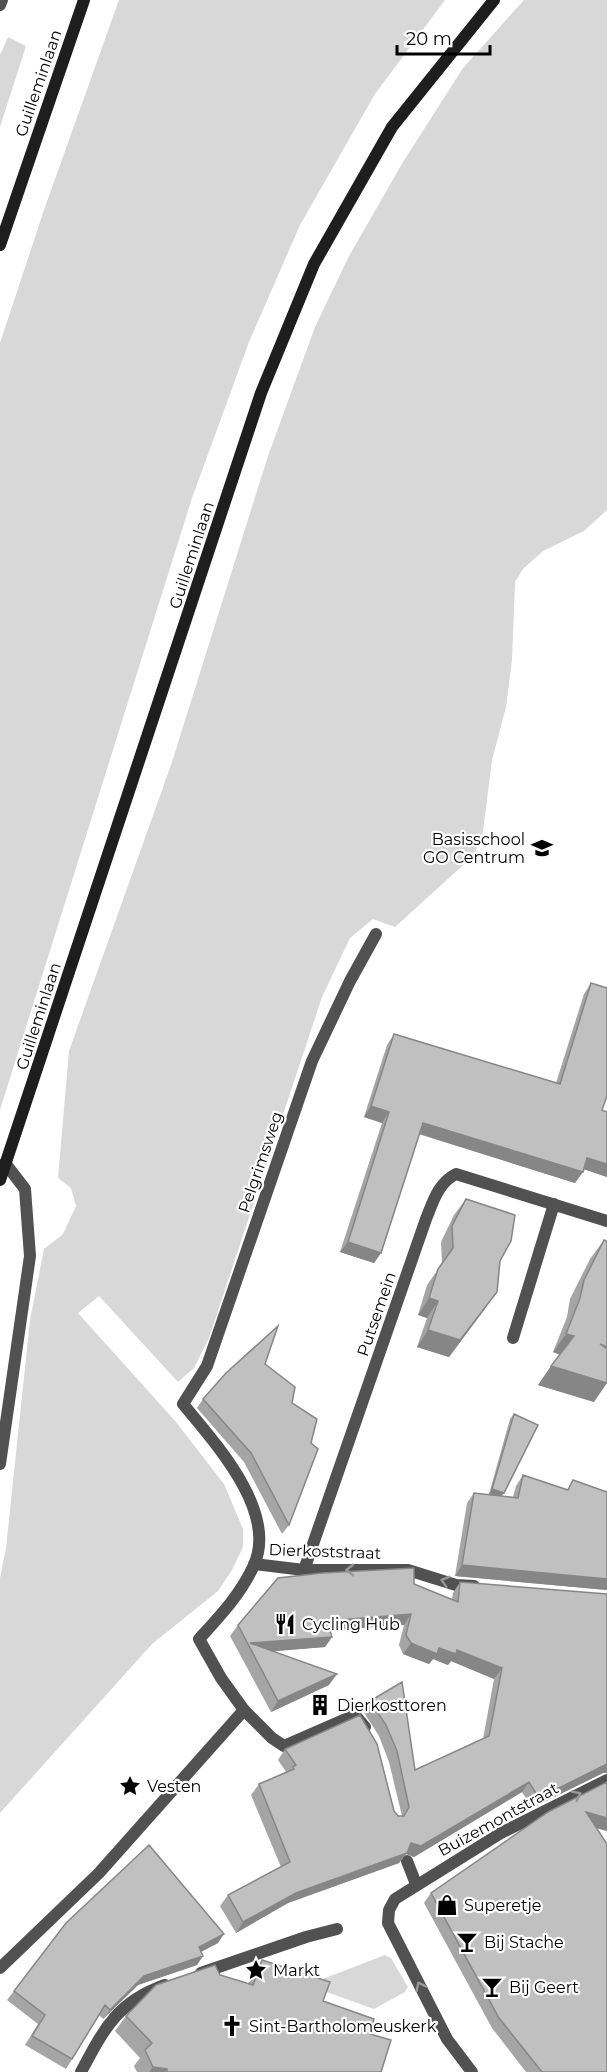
<svg xmlns="http://www.w3.org/2000/svg" width="607" height="2072" viewBox="0 0 607 2072" font-family="Montserrat,sans-serif">
<style>
.green{fill:#d8d8d8}
.lines{fill:none;stroke-linecap:round;stroke-linejoin:round}
.pedestrian{stroke:#515151;stroke-width:12}
.minor{stroke:#515151;stroke-width:12}
.secondary{stroke:#1e1e1e;stroke-width:12}
.wall{fill:#a5a5a5}
.shaded-wall{fill:#868686}
.building{fill:#c0c0c0;stroke:#868686;stroke-width:1.5}
.oneway{stroke:#979797}
.labels{text-anchor:middle;stroke-width:4.5;stroke-linejoin:round;paint-order:stroke}
.street-label{font-size:16px;fill:#000;stroke:#fff}
.poi-label{font-size:16px;fill:#000;stroke:#fff;text-anchor:start}
</style>
<rect width="100%" height="100%" fill="#fff"/>
<path class="green" d="M 119,0 L 445,0 L 375,94 L 300,225 L 249,342 L 192,498 L 0,1110 L 0,343 L 45,207 Z
M 524,0 L 607,0 L 607,510 L 584,531 L 543,551 L 523,569 L 515,582 L 512,660 L 506,707 L 492,760 L 482,839 L 471,858 L 395,927 L 373,919 L 350,938 L 322,997 L 209,1338 L 194,1368 L 178,1382 L 99,1296 L 78,1313 L 176,1422 L 224,1484 L 243,1529 L 243,1547 L 232,1570 L 218,1591 L 152,1644 L 0,1813 L 0,1578 L 6,1548 L 30,1320 L 44,1249 L 63,1234 L 76,1206 L 71,1188 L 58,1178 L 69,1051 L 171,765 L 268,456 L 315,327 L 348,258 L 403,162 L 463,68 Z
M 8,37 L 26,46 L 0,127 L 0,55 Z
M 385,1955 L 391,1958 L 408,1987 L 405,1992 L 374,2009 L 307,1985 Z"/>
<g class="lines">
<path class="pedestrian" d="M 244,1710 L 272,1738 L 284,1746 L 355,1715 L 365,1727
M 407,1861 L 416,1884"/>
<path class="minor" d="M 0,5 L 2,0
M 513,1338 L 554,1204
M 0,1464 L 30,1256 L 25,1189 L 5,1163
M 254,1564 L 304,1570 L 408,1570 L 456,1585 L 474,1586
M 304,1570 L 426,1219 C 433,1202 438,1183 456,1174 L 607,1221
M 0,1968 L 99,1873 L 244,1710 L 221,1678 L 199,1639 C 220,1616 241,1594 254,1565 C 278,1511 215,1443 183,1404 L 207,1366 L 312,1061 L 350,981 L 376,934
M 201,1973 L 306,1937 L 337,1929
M 81,2072 C 104,2029 117,2002 165,1985
M 472,2072 L 447,2039 L 388,1923 L 389,1910 L 395,1899 L 501,1833 L 607,1780"/>
<path class="secondary" d="M 0,245 L 84,0
M 0,1180 L 261,393 L 314,264 L 392,127 L 494,0"/>
</g>
<path class="wall" d="M 591,983 L 602,1110 L 607,1112 L 607,1177 L 584,1169 L 575,1183 L 419,1134 L 381,1253 L 374,1263 L 340,1252 L 382,1123 L 364,1117 L 387,1045 L 394,1034 L 556,1083 L 584,994 Z
M 466,1199 L 500,1261 L 485,1309 L 449,1357 L 417,1347 L 427,1318 L 418,1315 L 427,1285 L 442,1264 L 441,1242 L 454,1215 Z
M 604,1240 L 594,1402 L 538,1385 L 560,1355 L 553,1352 L 567,1317 L 570,1299 L 590,1259 Z
M 265,1364 L 292,1403 L 289,1525 L 282,1534 L 244,1462 L 197,1408 L 203,1399 Z
M 514,1414 L 502,1496 L 513,1497 L 516,1486 L 523,1475 L 567,1490 L 573,1480 L 607,1492 L 607,1590 L 455,1576 L 467,1503 L 474,1493 L 491,1495 L 489,1494 L 510,1419 Z
M 460,1582 L 607,1594 L 607,1773 L 603,1773 L 532,1808 L 522,1792 L 414,1857 L 406,1854 L 399,1863 L 288,1903 L 236,1933 L 220,1906 L 228,1895 L 281,1867 L 251,1795 L 259,1784 L 287,1773 L 278,1760 L 285,1749 L 394,1811 L 398,1816 L 402,1816 L 389,1762 L 379,1736 L 363,1711 L 370,1701 L 415,1770 L 483,1739 L 494,1679 L 451,1661 L 448,1665 L 433,1659 L 429,1664 L 403,1654 L 399,1645 L 404,1625 L 330,1630 L 332,1637 L 325,1647 L 273,1651 L 329,1685 L 271,1712 L 230,1636 L 238,1625 L 414,1584 L 452,1599 L 453,1593 Z
M 607,1782 L 607,1831 L 596,1828 L 607,2072 L 526,2072 L 492,2028 L 424,1903 L 431,1893 Z
M 218,1943 L 201,1952 L 197,1965 L 138,1985 L 103,2019 L 99,2015 L 66,2069 L 25,2045 L 38,2024 L 7,2000 L 14,1991 Z
M 262,1960 L 370,2034 L 381,2072 L 137,2072 L 134,2066 L 140,2058 L 115,2031 L 126,2016 L 220,1975 L 248,1984 L 251,1975 Z"/>
<path class="shaded-wall" d="M 371,1106 L 389,1112 L 382,1123 L 364,1117 Z
M 423,1123 L 583,1172 L 575,1183 L 416,1133 Z
M 587,1158 L 607,1164 L 607,1177 L 580,1168 Z
M 348,1242 L 381,1253 L 374,1263 L 340,1252 Z
M 497,1292 L 449,1357 L 417,1347 L 428,1330 Z
M 429,1298 L 438,1301 L 427,1318 L 418,1315 Z
M 566,1334 L 574,1336 L 561,1355 L 553,1352 Z
M 551,1366 L 607,1383 L 594,1402 L 538,1385 Z
M 492,1489 L 504,1493 L 500,1498 L 489,1494 Z
M 462,1565 L 607,1579 L 607,1590 L 455,1576 Z
M 411,1614 L 404,1625 L 320,1631 L 327,1621 Z
M 332,1637 L 325,1647 L 253,1653 L 250,1643 Z
M 411,1643 L 439,1648 L 457,1650 L 502,1668 L 494,1679 L 451,1661 L 448,1665 L 433,1659 L 429,1664 L 403,1654 Z
M 337,1674 L 329,1685 L 271,1712 L 278,1701 Z
M 607,1764 L 607,1773 L 603,1773 L 532,1808 L 539,1798 Z
M 529,1782 L 522,1792 L 414,1857 L 406,1854 L 399,1863 L 288,1903 L 236,1933 L 243,1922 L 296,1893 L 411,1843 Z
M 586,1812 L 607,1818 L 607,1831 L 579,1823 Z
M 224,1934 L 218,1943 L 193,1956 L 199,1947 Z
M 203,1956 L 197,1965 L 138,1985 L 103,2019 L 110,2010 L 144,1976 Z
M 153,2067 L 167,2069 L 165,2072 L 149,2072 Z"/>
<path class="building" d="M 591,983 L 607,988 L 607,1096 L 602,1110 L 607,1112 L 607,1164 L 587,1158 L 583,1172 L 423,1123 L 381,1253 L 348,1242 L 389,1112 L 371,1106 L 394,1034 L 560,1084 Z
M 466,1199 L 515,1215 L 511,1241 L 500,1261 L 497,1292 L 460,1340 L 428,1330 L 438,1301 L 429,1298 L 438,1269 L 453,1248 L 452,1226 Z
M 604,1240 L 607,1241 L 607,1347 L 600,1344 L 607,1349 L 607,1383 L 551,1366 L 574,1336 L 566,1334 L 580,1298 L 584,1280 Z
M 278,1326 L 265,1364 L 295,1387 L 292,1403 L 317,1419 L 311,1443 L 318,1449 L 289,1525 L 251,1453 L 203,1399 L 226,1373 Z
M 514,1414 L 538,1425 L 504,1493 L 492,1489 Z
M 523,1475 L 568,1490 L 573,1480 L 607,1492 L 607,1579 L 462,1565 L 474,1493 L 518,1498 Z
M 414,1568 L 414,1584 L 458,1602 L 460,1582 L 607,1594 L 607,1764 L 539,1798 L 529,1782 L 421,1846 L 411,1843 L 407,1853 L 296,1893 L 243,1922 L 228,1895 L 290,1862 L 259,1784 L 294,1769 L 293,1767 L 296,1765 L 285,1749 L 360,1715 L 377,1744 L 394,1811 L 398,1816 L 404,1816 L 409,1807 L 397,1751 L 386,1725 L 370,1701 L 402,1682 L 415,1770 L 489,1736 L 502,1668 L 457,1650 L 456,1654 L 439,1648 L 437,1654 L 411,1643 L 406,1635 L 411,1614 L 327,1621 L 332,1637 L 250,1643 L 337,1674 L 278,1701 L 238,1625 L 278,1578 L 322,1573 Z
M 607,1782 L 607,1818 L 586,1812 L 607,1844 L 607,2072 L 542,2072 L 499,2018 L 431,1893 L 548,1812 Z
M 149,1845 L 224,1934 L 199,1947 L 203,1956 L 144,1976 L 110,2010 L 105,2005 L 72,2059 L 32,2036 L 45,2015 L 14,1991 L 66,1923 Z
M 262,1960 L 330,1982 L 323,2001 L 374,2019 L 370,2034 L 391,2040 L 381,2072 L 167,2072 L 167,2069 L 153,2067 L 145,2050 L 152,2043 L 126,2016 L 156,1985 L 215,1965 L 220,1975 L 253,1985 Z"/>
<defs><path id="oneway-chevron" d="M-2-3.5L2.5 0L-2 3.5" fill="none" stroke-width="1.6" stroke-linecap="round" stroke-linejoin="round" transform="scale(1.5)"/></defs>
<g class="oneway">
<use href="#oneway-chevron" transform="translate(350 1570) rotate(180)"/>
<use href="#oneway-chevron" transform="translate(445 1581) rotate(-163)"/>
<use href="#oneway-chevron" transform="translate(577 1795) rotate(-27)"/>
<use href="#oneway-chevron" transform="translate(420 1986) rotate(-117)"/>
</g>
<defs>
<symbol id="school-bare" viewBox="-9 -9 18 18"><path d="M0-5L7-2L0 1L-7-2ZM-4 1L0 2.5L4 1V4Q0 6-4 4Z" fill="#000" stroke="#fff" stroke-width="2.5" paint-order="stroke"/></symbol>
<symbol id="restaurant-bare" viewBox="-9 -9 18 18"><path d="M-5-6h1v4h1v-4h1v4h1v-4h1v5L-1.5 .5V6h-2V.5L-5-1ZM5-6V6H3V1.5H1.5Q1.5-4 5-6Z" fill="#000" stroke="#fff" stroke-width="2.5" paint-order="stroke"/></symbol>
<symbol id="building-bare" viewBox="-9 -9 18 18"><path d="M-4-6H4V6H1V3H-1V6H-4ZM-2.5-4.3h1.7v1.8h-1.7ZM.8-4.3h1.7v1.8H.8ZM-2.5-1h1.7V.8h-1.7ZM.8-1h1.7V.8H.8Z" fill="#000" stroke="#fff" stroke-width="2.5" paint-order="stroke"/></symbol>
<symbol id="sight-bare" viewBox="-9 -9 18 18"><path d="M0-6L1.8-2.2L6-1.7L2.9 1.2L3.7 5.4L0 3.3L-3.7 5.4L-2.9 1.2L-6-1.7L-1.8-2.2Z" fill="#000" stroke="#fff" stroke-width="2.5" paint-order="stroke"/></symbol>
<symbol id="shop-bare" viewBox="-9 -9 18 18"><path d="M-5-2.5h2.3a2.7 3.5 0 0 1 5.4 0H5L5.5 6h-11ZM-1.5-2.5h3a1.5 2.3 0 0 0-3 0Z" fill="#000" stroke="#fff" stroke-width="2.5" paint-order="stroke"/></symbol>
<symbol id="bar-bare" viewBox="-9 -9 18 18"><path d="M-6-5H6L.8 .8V4.5H3.5V6h-7V4.5H-.8V.8Z" fill="#000" stroke="#fff" stroke-width="2.5" paint-order="stroke"/></symbol>
<symbol id="church-bare" viewBox="-9 -9 18 18"><path d="M-1.2-6h2.4v3.5h3.3v2.4h-3.3V6h-2.4V-.1h-3.3v-2.4h3.3Z" fill="#000" stroke="#fff" stroke-width="2.5" paint-order="stroke"/></symbol>
</defs>
<g fill-rule="evenodd">
<use href="#school-bare" x="527" y="833" width="30" height="30"/>
<use href="#restaurant-bare" x="270" y="1609" width="30" height="30"/>
<use href="#building-bare" x="305" y="1690" width="30" height="30"/>
<use href="#sight-bare" x="115" y="1771" width="30" height="30"/>
<use href="#shop-bare" x="432" y="1890" width="30" height="30"/>
<use href="#bar-bare" x="452" y="1927" width="30" height="30"/>
<use href="#sight-bare" x="241" y="1955" width="30" height="30"/>
<use href="#bar-bare" x="477" y="1972" width="30" height="30"/>
<use href="#church-bare" x="217" y="2011" width="30" height="30"/>
</g>
<g class="labels">
<g class="street-label">
<text transform="translate(38 83) rotate(-71)" y="6">Guilleminlaan</text>
<text transform="translate(191 555) rotate(-72)" y="6">Guilleminlaan</text>
<text transform="translate(38 1016) rotate(-72)" y="6">Guilleminlaan</text>
<text transform="translate(260 1162) rotate(-71)" y="6">Pelgrimsweg</text>
<text transform="translate(376 1314) rotate(-71)" y="6">Putsemein</text>
<text transform="translate(325 1551) rotate(2)" y="6">Dierkoststraat</text>
<text transform="translate(498 1819) rotate(-29)" y="6">Buizemontstraat</text>
</g>
<g class="poi-label">
<text x="525" y="845" text-anchor="end">Basisschool<tspan x="525" dy="18">GO Centrum</tspan></text>
<text x="302" y="1630">Cycling Hub</text>
<text x="337" y="1711">Dierkosttoren</text>
<text x="147" y="1792">Vesten</text>
<text x="464" y="1911">Superetje</text>
<text x="484" y="1948">Bij Stache</text>
<text x="273" y="1976">Markt</text>
<text x="509" y="1993">Bij Geert</text>
<text x="249" y="2032">Sint-Bartholomeuskerk</text>
</g>
</g>
<path d="M397 45v9h93v-9" fill="none" stroke="#000000" stroke-width="3"/>
<text x="406" y="45" font-size="18" fill="#000000" stroke="#ffffff" stroke-width="4.5" paint-order="stroke">20 m</text>
</svg>
